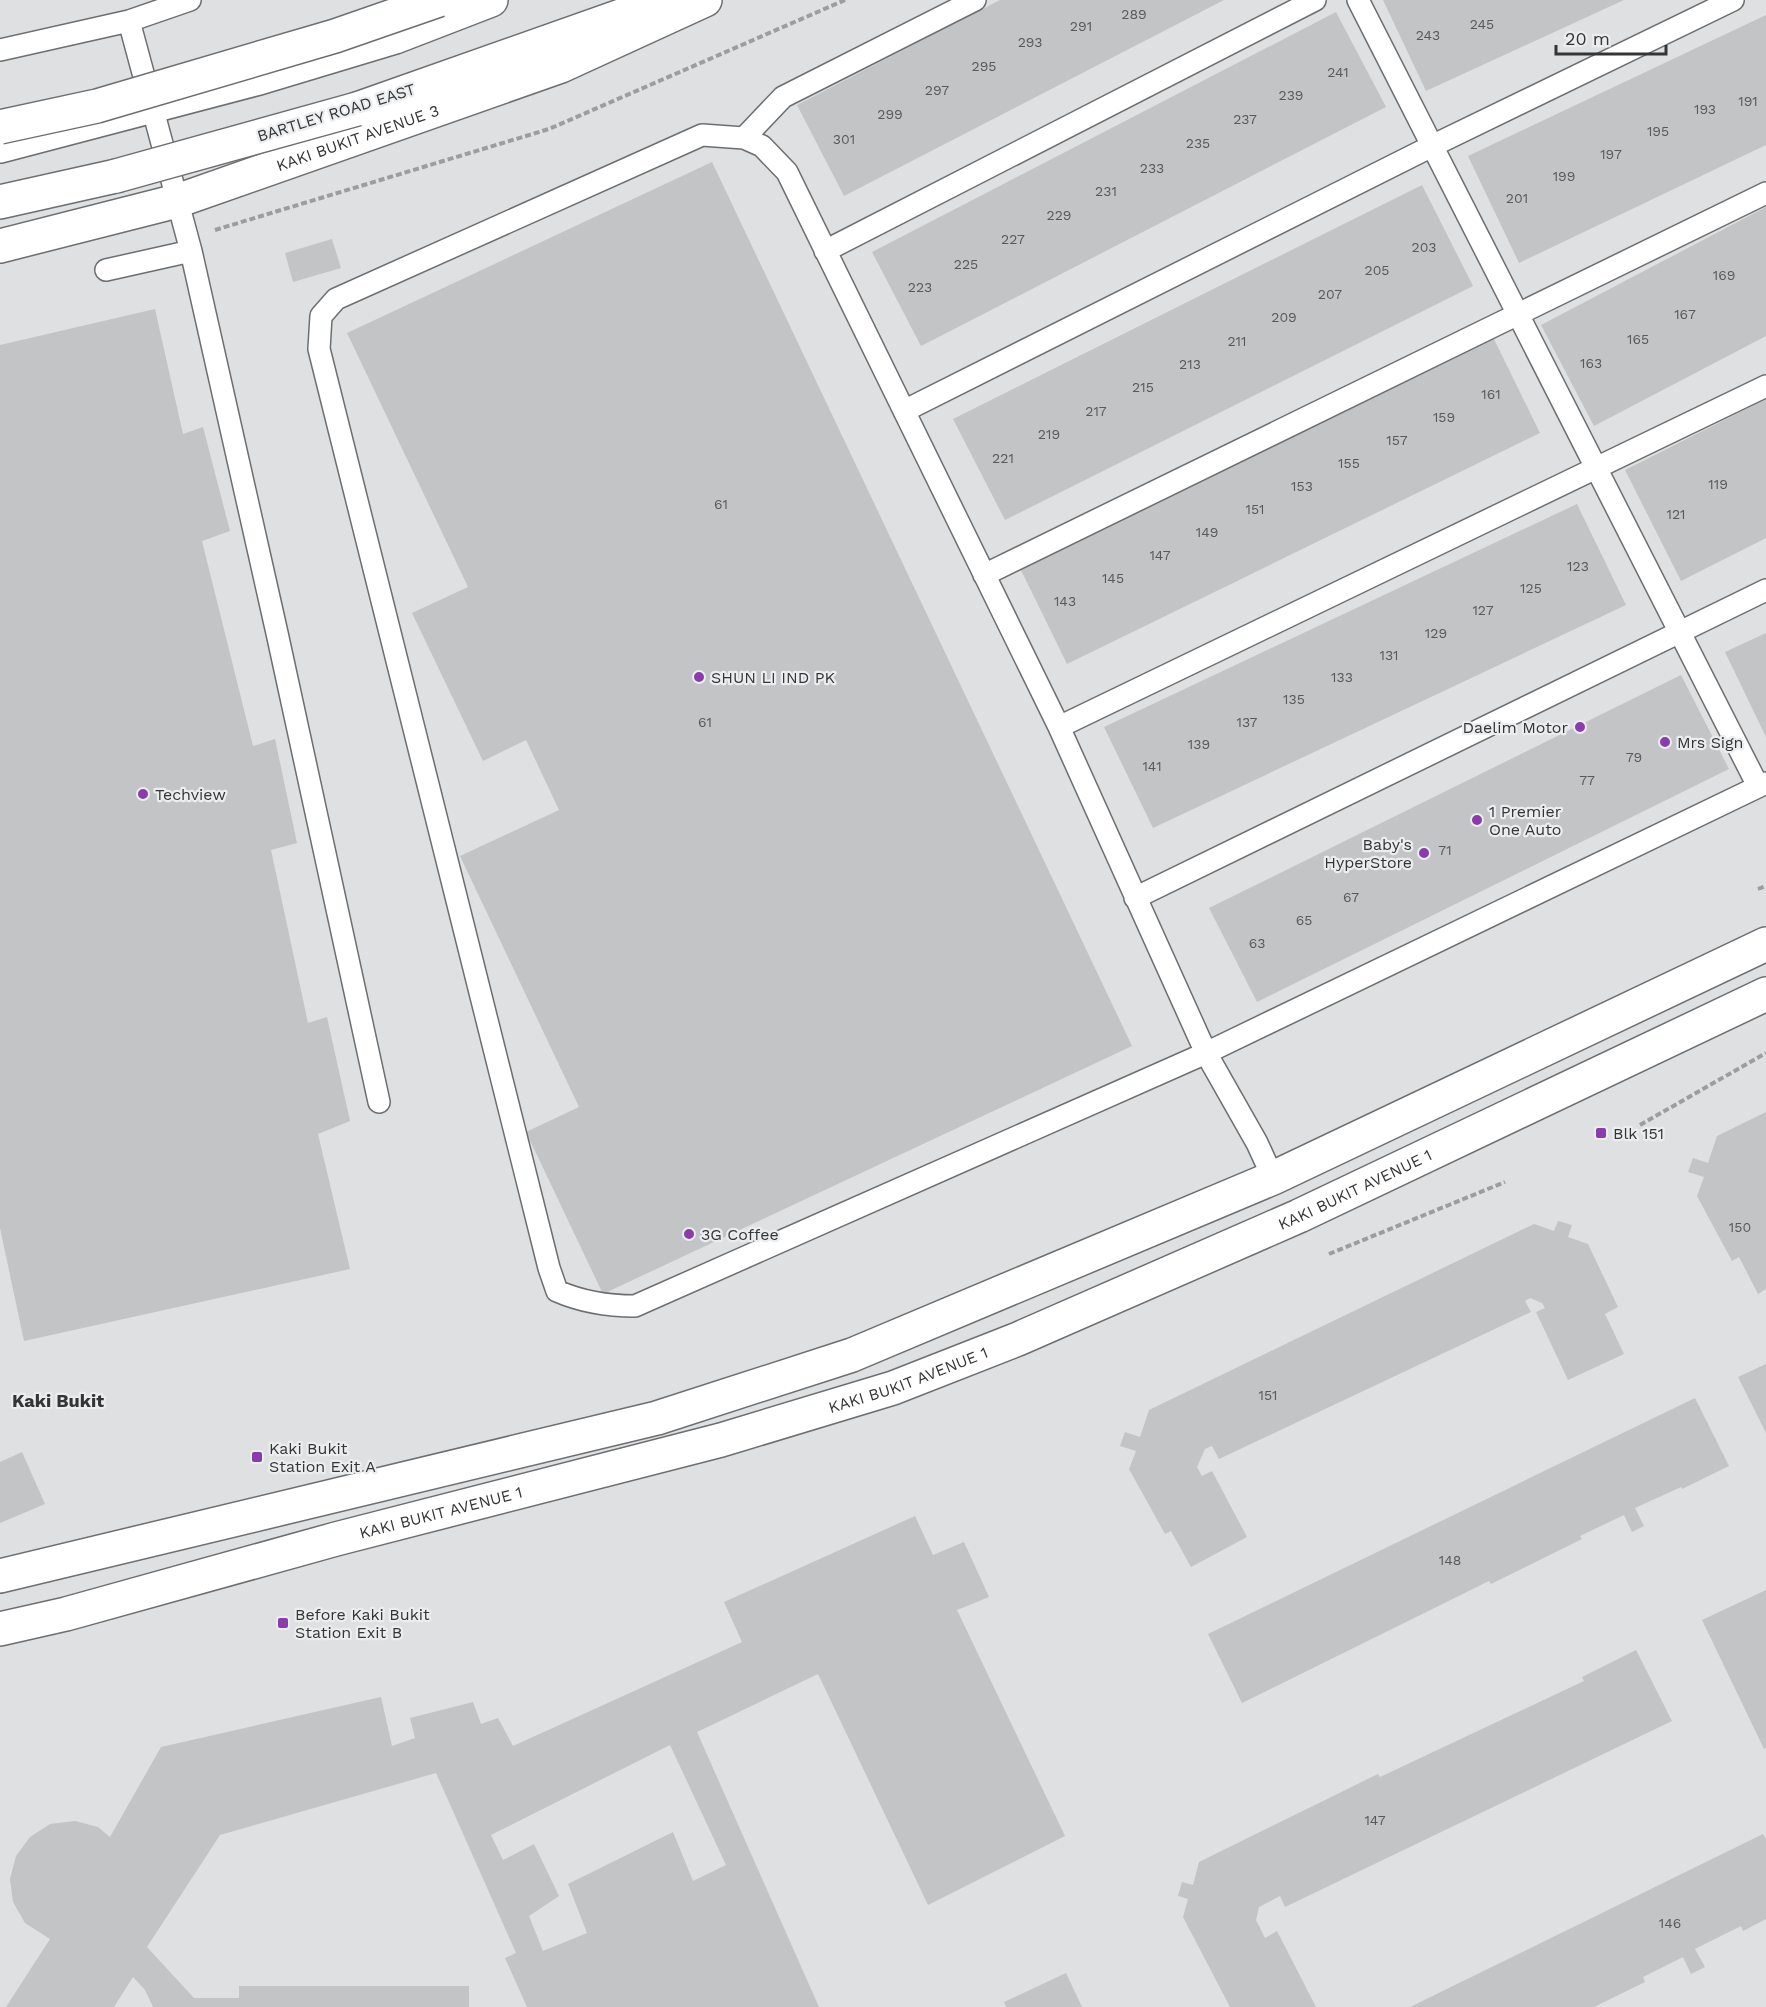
<svg xmlns="http://www.w3.org/2000/svg" width="1766" height="2007" viewBox="0 0 1766 2007" font-family="'Work Sans',sans-serif">
<style>
.building{fill:#c2c4c6;fill-rule:evenodd}
.lines{fill:none;stroke-linecap:round;stroke-linejoin:round}
.service-casing{stroke:#6c6e70;stroke-width:24}
.minor-casing{stroke:#6c6e70;stroke-width:36}
.secondary-casing{stroke:#6c6e70;stroke-width:36}
.trunk-casing{stroke:#6c6e70;stroke-width:36}
.path{stroke:#9b9d9e;stroke-width:4;stroke-dasharray:6 3;stroke-linecap:butt}
.service{stroke:#fff;stroke-width:21}
.minor{stroke:#fff;stroke-width:33}
.secondary{stroke:#fff;stroke-width:33}
.trunk{stroke:#fff;stroke-width:33}
.trunk-bridge-casing{stroke:#6c6e70;stroke-width:36;stroke-linecap:butt}
.trunk-bridge{stroke:#fff;stroke-width:33}
.poi-dot{fill:#8b3cac;stroke:#ebedef;stroke-width:2}
.labels{text-anchor:middle;stroke-width:4.5;stroke-linejoin:round;paint-order:stroke}
.number-label{font-size:14px;fill:#58595a}
.street-label{font-size:16px;fill:#343536;stroke:#ebedef}
.poi-label{font-size:16px;fill:#343536;stroke:#ebedef;text-anchor:start}
.neighbourhood-label{font-size:18px;font-weight:bold;fill:#343536;stroke:#ebedef}
</style>
<rect width="100%" height="100%" fill="#dee0e2"/>
<path class="building" d="M 1000,0 L 1224,0 L 844,196 L 797,105 Z
M 1383,0 L 1624,0 L 1426,91 Z
M 1336,12 L 1386,107 L 921,346 L 872,252 Z
M 1766,15 L 1766,145 L 1519,263 L 1468,156 Z
M 712,162 L 1132,1046 L 603,1294 L 526,1132 L 579,1107 L 460,856 L 559,810 L 526,740 L 483,761 L 412,613 L 468,587 L 347,333 Z
M 1422,185 L 1473,286 L 1005,520 L 953,419 Z
M 1766,207 L 1766,336 L 1594,426 L 1541,325 Z
M 332,239 L 341,268 L 293,282 L 285,253 Z
M 155,309 L 183,434 L 203,427 L 230,531 L 202,541 L 253,746 L 275,739 L 297,843 L 271,850 L 308,1023 L 327,1017 L 350,1121 L 318,1134 L 350,1269 L 24,1341 L 0,1228 L 0,345 Z
M 1490,331 L 1540,433 L 1067,664 L 1017,562 Z
M 1766,399 L 1766,538 L 1681,581 L 1625,470 Z
M 1577,504 L 1626,605 L 1153,828 L 1104,727 Z
M 1766,633 L 1766,737 L 1725,652 Z
M 1681,675 L 1729,769 L 1257,1002 L 1209,908 Z
M 1766,1112 L 1766,1289 L 1758,1294 L 1739,1257 L 1732,1261 L 1697,1196 L 1704,1177 L 1688,1172 L 1693,1158 L 1708,1163 L 1717,1136 Z
M 1558,1221 L 1572,1225 L 1568,1237 L 1588,1244 L 1618,1307 L 1605,1314 L 1624,1354 L 1568,1380 L 1536,1312 L 1545,1308 L 1542,1303 L 1530,1298 L 1525,1301 L 1531,1312 L 1219,1459 L 1212,1446 L 1205,1449 L 1197,1467 L 1202,1476 L 1212,1471 L 1247,1537 L 1191,1567 L 1171,1531 L 1165,1534 L 1129,1469 L 1136,1451 L 1120,1446 L 1125,1432 L 1140,1437 L 1149,1410 L 1534,1224 L 1554,1231 Z
M 1766,1364 L 1766,1433 L 1738,1377 Z
M 1695,1398 L 1729,1466 L 1682,1489 L 1681,1487 L 1635,1508 L 1644,1526 L 1632,1532 L 1624,1515 L 1580,1536 L 1582,1539 L 1491,1584 L 1489,1581 L 1242,1703 L 1208,1634 Z
M 22,1452 L 45,1504 L 0,1523 L 0,1462 Z
M 915,1516 L 933,1555 L 964,1542 L 989,1597 L 957,1610 L 1065,1836 L 928,1905 L 818,1674 L 697,1732 L 819,2007 L 527,2007 L 505,1958 L 516,1953 L 436,1773 L 220,1835 L 147,1947 L 194,1998 L 239,1998 L 239,1986 L 469,1986 L 469,2007 L 153,2007 L 145,1990 L 133,1977 L 114,2007 L 6,2007 L 50,1939 L 25,1923 L 13,1902 L 10,1879 L 16,1856 L 30,1837 L 50,1824 L 75,1821 L 98,1827 L 110,1837 L 161,1747 L 381,1697 L 392,1746 L 415,1738 L 410,1718 L 473,1702 L 481,1724 L 498,1718 L 513,1746 L 742,1642 L 724,1602 ZM 670,1745 L 726,1865 L 693,1881 L 673,1832 L 568,1884 L 587,1933 L 543,1951 L 529,1916 L 559,1896 L 534,1844 L 503,1860 L 491,1835 Z
M 1766,1590 L 1766,1748 L 1764,1749 L 1702,1620 Z
M 1636,1650 L 1672,1721 L 1285,1907 L 1280,1896 L 1259,1907 L 1256,1920 L 1265,1938 L 1277,1931 L 1316,2007 L 1230,2007 L 1183,1917 L 1188,1899 L 1178,1896 L 1182,1882 L 1193,1885 L 1199,1862 L 1378,1774 L 1380,1777 L 1584,1681 L 1582,1677 Z
M 1763,1834 L 1766,1839 L 1766,1919 L 1743,1931 L 1741,1926 L 1695,1949 L 1705,1967 L 1691,1974 L 1683,1957 L 1643,1977 L 1645,1982 L 1594,2007 L 1410,2007 Z
M 1066,1973 L 1082,2007 L 1006,2007 L 1004,2002 Z"/>
<g class="lines">
<defs>
<path id="service" d="M 1358,0 L 1758,786
M 129,21 L 191,251 L 277,633 L 379,1102
M 0,50 L 129,21 L 190,0
M 744,138 L 783,97 L 975,0
M 825,251 L 1315,0
M 106,270 L 191,251
M 904,411 L 1432,146 L 1733,0
M 984,575 L 1766,193
M 1059,727 L 1766,386
M 1135,898 L 1766,590
M 1273,1178 L 1257,1143 L 1206,1053 L 1059,727 L 787,172 L 762,146 L 744,138 L 702,135 L 336,299 L 321,316 L 319,349 L 549,1268 L 557,1291 C 582,1302 608,1306 635,1306 L 1206,1053 L 1766,783"/>
<g id="minor">
<path d="M 0,146 L 259,78 L 395,37 L 491,0"/>
<path id="s1" d="M 0,246 L 177,201 L 561,66 L 705,0"/>
</g>
<g id="secondary">
<path d="M 0,1576 L 657,1418 L 852,1355 L 1273,1178 L 1766,944"/>
<path id="s2" d="M 0,1629 L 66,1614 L 336,1539 L 721,1440 L 893,1388 L 1018,1339 L 1299,1216 L 1766,994"/>
</g>
<path id="trunk" d="M 357,109 L 666,0
M 0,202 L 116,176"/>
</defs>
<use href="#service" class="service-casing"/>
<use href="#minor" class="minor-casing"/>
<use href="#secondary" class="secondary-casing"/>
<use href="#trunk" class="trunk-casing"/>
<path class="path" d="M 215,230 L 549,129 L 845,0
M 1758,889 L 1766,886
M 1640,1125 L 1766,1053
M 1329,1254 L 1505,1182"/>
<use href="#service" class="service"/>
<use href="#minor" class="minor"/>
<use href="#secondary" class="secondary"/>
<use href="#trunk" class="trunk"/>
<defs>
<path id="trunk-bridge" d="M 0,127 L 97,106 L 335,36 L 439,0
M 116,176 L 357,109"/>
</defs>
<use href="#trunk-bridge" class="trunk-bridge-casing"/>
<use href="#trunk-bridge" class="trunk-bridge"/>
</g>
<g class="poi-dot">
<circle cx="699" cy="677" r="6"/>
<circle cx="1580" cy="727" r="6"/>
<circle cx="1665" cy="742" r="6"/>
<circle cx="143" cy="794" r="6"/>
<circle cx="1477" cy="820" r="6"/>
<circle cx="1424" cy="853" r="6"/>
<rect x="1595" y="1127" width="12" height="12" rx="3"/>
<circle cx="689" cy="1234" r="6"/>
<rect x="251" y="1451" width="12" height="12" rx="3"/>
<rect x="277" y="1617" width="12" height="12" rx="3"/>
</g>
<g class="labels">
<g class="number-label">
<text x="1134" y="19">289</text>
<text x="1482" y="29">245</text>
<text x="1081" y="31">291</text>
<text x="1428" y="40">243</text>
<text x="1030" y="47">293</text>
<text x="984" y="71">295</text>
<text x="1338" y="77">241</text>
<text x="937" y="95">297</text>
<text x="1291" y="100">239</text>
<text x="1748" y="106">191</text>
<text x="1705" y="114">193</text>
<text x="890" y="119">299</text>
<text x="1245" y="124">237</text>
<text x="1658" y="136">195</text>
<text x="844" y="144">301</text>
<text x="1198" y="148">235</text>
<text x="1611" y="159">197</text>
<text x="1152" y="173">233</text>
<text x="1564" y="181">199</text>
<text x="1106" y="196">231</text>
<text x="1517" y="203">201</text>
<text x="1059" y="220">229</text>
<text x="1013" y="244">227</text>
<text x="1424" y="252">203</text>
<text x="966" y="269">225</text>
<text x="1377" y="275">205</text>
<text x="1724" y="280">169</text>
<text x="920" y="292">223</text>
<text x="1330" y="299">207</text>
<text x="1685" y="319">167</text>
<text x="1284" y="322">209</text>
<text x="1638" y="344">165</text>
<text x="1237" y="346">211</text>
<text x="1591" y="368">163</text>
<text x="1190" y="369">213</text>
<text x="1143" y="392">215</text>
<text x="1491" y="399">161</text>
<text x="1096" y="416">217</text>
<text x="1444" y="422">159</text>
<text x="1049" y="439">219</text>
<text x="1397" y="445">157</text>
<text x="1003" y="463">221</text>
<text x="1349" y="468">155</text>
<text x="1718" y="489">119</text>
<text x="1302" y="491">153</text>
<text x="721" y="509">61</text>
<text x="1255" y="514">151</text>
<text x="1676" y="519">121</text>
<text x="1207" y="537">149</text>
<text x="1160" y="560">147</text>
<text x="1578" y="571">123</text>
<text x="1113" y="583">145</text>
<text x="1531" y="593">125</text>
<text x="1065" y="606">143</text>
<text x="1483" y="615">127</text>
<text x="1436" y="638">129</text>
<text x="1389" y="660">131</text>
<text x="1342" y="682">133</text>
<text x="1294" y="704">135</text>
<text x="705" y="727">61</text>
<text x="1247" y="727">137</text>
<text x="1199" y="749">139</text>
<text x="1634" y="762">79</text>
<text x="1152" y="771">141</text>
<text x="1587" y="785">77</text>
<text x="1445" y="855">71</text>
<text x="1351" y="902">67</text>
<text x="1304" y="925">65</text>
<text x="1257" y="948">63</text>
<text x="1740" y="1232">150</text>
<text x="1268" y="1400">151</text>
<text x="1450" y="1565">148</text>
<text x="1375" y="1825">147</text>
<text x="1670" y="1928">146</text>
</g>
<g class="street-label">
<text transform="translate(336 112) rotate(-17)" y="6">BARTLEY ROAD EAST</text>
<text dy="6" stroke="none"><textPath href="#s1" startOffset="374">KAKI BUKIT AVENUE 3</textPath></text>
<text dy="6" stroke="none"><textPath href="#s2" startOffset="1428">KAKI BUKIT AVENUE 1</textPath></text>
<text dy="6" stroke="none"><textPath href="#s2" startOffset="942">KAKI BUKIT AVENUE 1</textPath></text>
<text dy="6" stroke="none"><textPath href="#s2" startOffset="456">KAKI BUKIT AVENUE 1</textPath></text>
</g>
<g class="poi-label">
<text x="711" y="683">SHUN LI IND PK</text>
<text x="1568" y="733" text-anchor="end">Daelim Motor</text>
<text x="1677" y="748">Mrs Sign</text>
<text x="155" y="800">Techview</text>
<text x="1489" y="817">1 Premier<tspan x="1489" dy="18">One Auto</tspan></text>
<text x="1412" y="850" text-anchor="end">Baby's<tspan x="1412" dy="18">HyperStore</tspan></text>
<text x="1613" y="1139">Blk 151</text>
<text x="701" y="1240">3G Coffee</text>
<text x="269" y="1454">Kaki Bukit<tspan x="269" dy="18">Station Exit A</tspan></text>
<text x="295" y="1620">Before Kaki Bukit<tspan x="295" dy="18">Station Exit B</tspan></text>
</g>
<g class="neighbourhood-label">
<text x="58" y="1407">Kaki Bukit</text>
</g>
</g>
<path d="M1556 45v9h110v-9" fill="none" stroke="#343536" stroke-width="3"/>
<text x="1565" y="45" font-size="18" fill="#343536" stroke="#ebedef" stroke-width="4.5" paint-order="stroke">20 m</text>
</svg>
